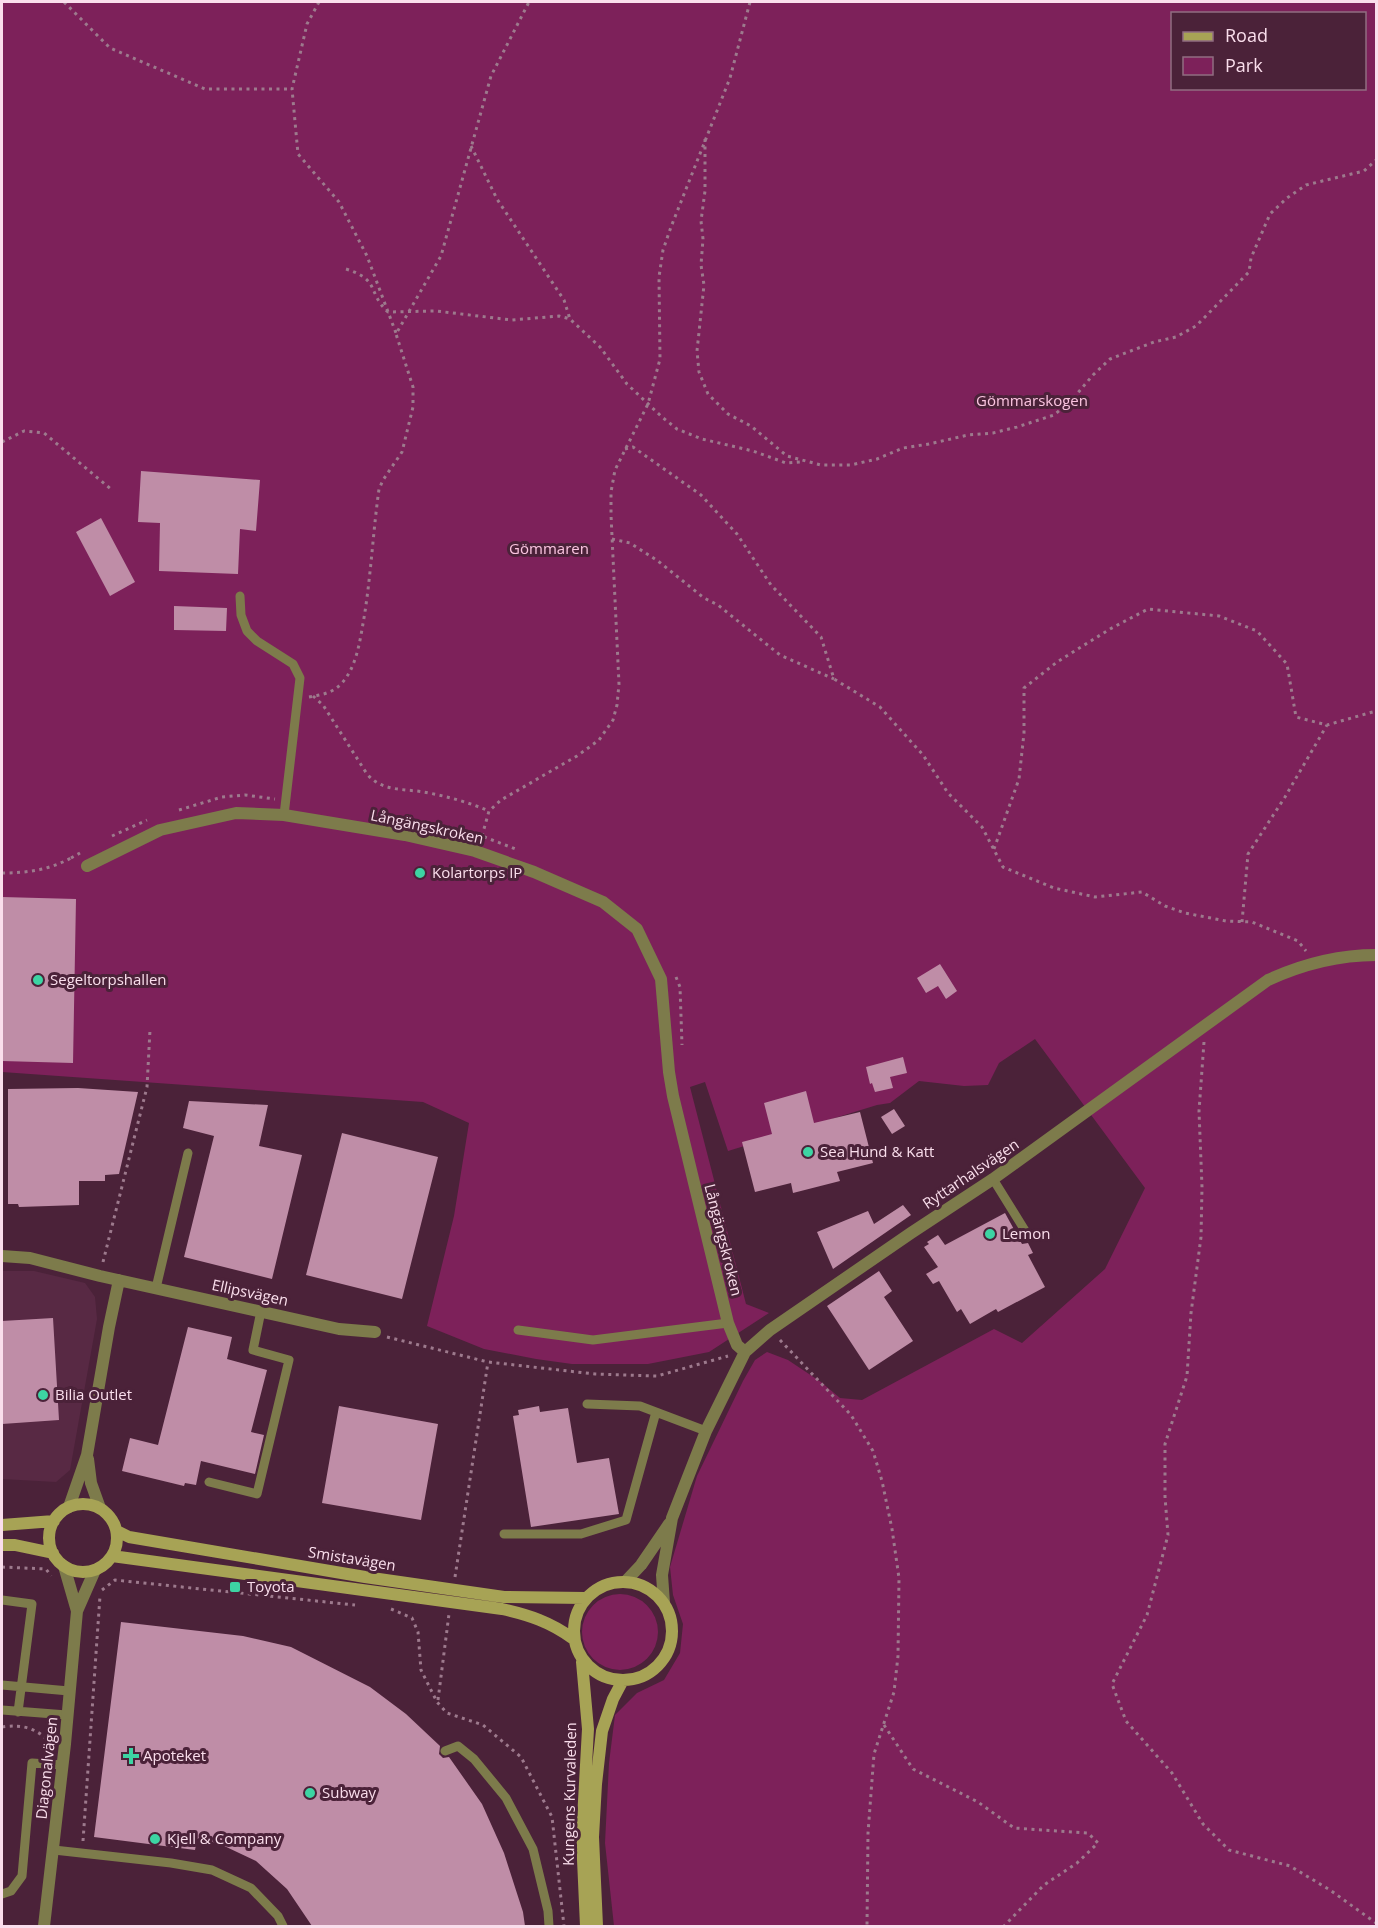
<svg xmlns="http://www.w3.org/2000/svg" width="1378" height="1928" viewBox="0 0 1378 1928" font-family="'Open Sans',sans-serif">
<style>
.built{fill:#582944}
.green{fill:#7d215a;fill-rule:evenodd}
.building{fill:#bf8da7}
.lines{fill:none;stroke-linecap:round;stroke-linejoin:round}
.path{stroke:#9d7a8d;stroke-width:3;stroke-dasharray:3 4.5;stroke-linecap:butt}
.lane{stroke:#7d7b4b;stroke-width:9}
.street{stroke:#7d7b4b;stroke-width:12}
.secondary{stroke:#a7a355;stroke-width:12}
.poi-dot{fill:#3dd4a3;stroke:#4b2239;stroke-width:2}
.labels{text-anchor:middle;stroke-width:6;stroke-linejoin:round;paint-order:stroke}
.park-label{font-size:15px;fill:#fbc4e0;stroke:#4b2239}
.street-label{font-size:15px;fill:#fadeec;stroke:#4b2239}
.poi-label{font-size:15px;fill:#fadeec;stroke:#4b2239;text-anchor:start}
</style>
<rect width="100%" height="100%" fill="#4b2239"/>
<path class="built" d="M 2,1271 L 34,1271 L 85,1283 L 95,1297 L 97,1319 L 70,1470 L 56,1482 L 2,1479 Z"/>
<path class="green" d="M 2,2 L 1376,2 L 1376,1926 L 614,1926 L 605,1843 L 609,1763 L 615,1715 L 637,1693 L 664,1680 L 680,1653 L 683,1624 L 673,1595 L 670,1567 L 697,1476 L 743,1381 L 755,1360 L 767,1352 L 788,1360 L 821,1382 L 840,1398 L 862,1400 L 994,1329 L 1022,1343 L 1105,1269 L 1145,1188 L 1035,1039 L 999,1063 L 988,1085 L 964,1086 L 919,1081 L 890,1103 L 877,1105 L 728,1151 L 705,1082 L 690,1087 L 746,1304 L 769,1313 L 709,1352 L 648,1364 L 572,1364 L 536,1359 L 484,1349 L 427,1326 L 454,1216 L 469,1123 L 423,1102 L 2,1072 ZM 1172,14 L 1364,14 L 1364,88 L 1172,88 Z
M582 1632a38 38 0 1 1 76 0a38 38 0 1 1-76 0Z"/>
<path class="building" d="M 141,471 L 260,480 L 256,531 L 240,529 L 238,574 L 159,571 L 160,523 L 138,522 Z
M 101,518 L 135,582 L 110,596 L 76,532 Z
M 174,606 L 227,608 L 226,631 L 174,630 Z
M 2,897 L 76,899 L 73,1063 L 2,1061 Z
M 940,964 L 957,991 L 946,999 L 938,986 L 926,993 L 917,978 Z
M 903,1057 L 907,1073 L 890,1077 L 893,1088 L 875,1092 L 872,1083 L 870,1084 L 866,1067 Z
M 78,1088 L 138,1092 L 119,1174 L 105,1175 L 105,1181 L 79,1181 L 79,1205 L 19,1207 L 18,1204 L 8,1204 L 8,1089 Z
M 806,1091 L 814,1123 L 860,1112 L 873,1163 L 837,1172 L 840,1181 L 793,1193 L 791,1183 L 755,1192 L 742,1142 L 772,1134 L 764,1103 Z
M 189,1101 L 268,1105 L 259,1146 L 302,1155 L 272,1279 L 184,1257 L 214,1136 L 183,1128 Z
M 894,1109 L 905,1126 L 892,1134 L 881,1117 Z
M 342,1133 L 438,1157 L 402,1299 L 306,1275 Z
M 903,1205 L 911,1215 L 833,1269 L 817,1232 L 868,1211 L 874,1224 Z
M 1005,1213 L 1022,1244 L 1028,1243 L 1033,1253 L 1028,1255 L 1045,1287 L 998,1312 L 996,1309 L 970,1324 L 961,1309 L 957,1312 L 939,1281 L 933,1284 L 926,1274 L 938,1267 L 924,1247 L 929,1244 L 927,1242 L 938,1235 L 945,1245 Z
M 879,1271 L 892,1291 L 884,1297 L 913,1341 L 869,1370 L 827,1306 Z
M 53,1318 L 59,1420 L 2,1424 L 2,1321 Z
M 188,1327 L 232,1337 L 227,1359 L 267,1370 L 251,1432 L 264,1435 L 255,1474 L 201,1461 L 196,1485 L 185,1483 L 184,1486 L 122,1471 L 130,1438 L 158,1445 Z
M 339,1406 L 438,1424 L 421,1520 L 322,1503 Z
M 539,1406 L 540,1412 L 568,1408 L 577,1463 L 609,1458 L 619,1514 L 531,1527 L 513,1416 L 519,1415 L 518,1410 Z
M 121,1622 L 243,1636 L 291,1647 L 370,1687 L 406,1714 L 440,1746 L 439,1754 L 443,1758 L 449,1757 L 482,1804 L 504,1853 L 523,1912 L 525,1926 L 312,1926 L 287,1889 L 256,1861 L 220,1844 L 197,1839 L 195,1850 L 94,1837 Z"/>
<g class="lines">
<path class="path" d="M 64,2 L 110,48 L 205,89 L 292,89
M 319,2 L 307,24 L 292,89 L 298,154 L 339,202 L 367,256 L 396,333
M 705,139 L 705,191 L 701,221 L 703,239 L 701,265 L 704,285 L 697,351 L 699,372 L 708,394 L 728,414 L 751,426 L 787,456 L 821,465 L 851,465 L 877,459 L 903,448 L 929,444 L 968,435 L 993,433 L 1017,427 L 1054,415 L 1071,401 L 1093,375 L 1110,359 L 1154,342 L 1176,337 L 1196,326 L 1202,320 L 1249,272 L 1251,258 L 1270,214 L 1287,198 L 1306,185 L 1364,171 L 1376,160
M 471,146 L 497,199 L 564,300 L 570,319
M 346,269 C 381,280 367,293 388,312 L 436,311 L 512,320 L 559,316 L 570,319 L 600,347 L 627,384 L 662,417 L 677,429 L 702,439 L 753,451 L 786,463 L 801,462
M 2,442 L 24,431 L 44,433 L 112,490
M 625,449 L 633,447 L 701,495 L 737,534 L 771,585 L 821,637 L 834,679 L 880,707 L 923,755 L 948,793 L 982,827 L 1003,867 L 1054,888 L 1095,897 L 1142,892 L 1165,906 L 1185,913 L 1226,921 L 1252,922 L 1298,941 L 1306,951
M 612,539 L 630,543 L 658,561 L 704,598 L 718,605 L 780,655 L 834,679
M 313,696 L 323,705 L 367,774 C 383,793 407,788 429,793 C 450,797 470,803 489,811
M 309,697 C 321,695 333,693 342,683 C 357,666 360,640 364,618 C 371,575 373,532 379,489 L 383,480 L 402,452 L 413,407 L 413,387 L 396,334 L 441,256 L 491,76 L 529,2
M 179,810 L 222,797 L 245,795 L 275,799
M 462,832 L 482,836 L 518,850
M 112,836 L 147,820
M 482,836 L 489,811 L 501,800 L 577,756 L 599,740 L 613,720 L 617,705 L 619,684 L 611,515 L 611,492 L 615,470 L 648,404 L 660,359 L 659,277 L 663,250 L 671,227 L 730,78 L 750,2
M 994,849 L 1019,779 L 1024,733 L 1024,688 L 1057,662 L 1110,629 L 1148,609 L 1219,616 L 1257,631 L 1287,664 L 1296,717 L 1327,725 L 1376,711
M 71,858 L 80,853
M 2,873 C 27,873 49,870 71,858 L 72,858
M 1242,922 L 1248,854 L 1285,797 L 1327,725
M 676,977 L 680,987 L 682,1045
M 1204,1042 L 1199,1111 L 1202,1187 L 1201,1237 L 1191,1313 L 1187,1376 L 1165,1444 L 1165,1497 L 1168,1535 L 1147,1615 L 1112,1684 L 1126,1721 L 1172,1773 L 1203,1824 L 1229,1850 L 1290,1866 L 1330,1890 L 1376,1923
M 103,1262 L 147,1087 L 150,1030
M 387,1337 L 488,1362 L 595,1374 L 657,1376 L 728,1356
M 780,1340 L 851,1415 L 873,1451 L 882,1481 L 892,1529 L 899,1578 L 898,1656 L 894,1692 L 874,1754 L 868,1833 L 867,1926
M 2,1567 L 46,1569 L 51,1576
M 455,1577 L 488,1362
M 102,1590 L 115,1580 L 355,1605
M 391,1609 L 412,1618 L 418,1632 L 421,1670 L 437,1702 L 447,1713 L 483,1725 L 521,1757 L 552,1817 L 564,1926
M 438,1700 L 449,1614
M 884,1725 L 913,1769 L 978,1802 L 1014,1828 L 1088,1833 L 1098,1843 L 1077,1863 L 1044,1885 L 1004,1926
M 2,1727 C 23,1724 36,1728 51,1743
M 83,1841 L 100,1596"/>
<path class="lane" d="M 240,596 L 241,615 L 247,631 L 257,641 L 293,664 L 300,678 L 284,815
M 993,1179 L 1029,1237
M 156,1288 L 188,1153
M 518,1330 L 593,1340 L 728,1323
M 587,1404 L 640,1406 L 706,1431
M 209,1482 L 257,1494 L 289,1360 L 253,1350 L 261,1311
M 504,1534 L 581,1534 L 626,1520 L 656,1412
M 2,1600 L 32,1604 L 18,1712
M 2,1685 L 69,1691
M 2,1710 L 67,1715
M 445,1751 L 458,1746 L 474,1759 L 506,1798 L 533,1849 L 548,1911 L 549,1926
M 54,1850 L 171,1863 L 212,1870 L 251,1888 L 278,1916 L 283,1926
M 2,1894 L 11,1891 L 22,1876 L 32,1763 L 63,1765"/>
<path class="street" d="M 87,866 L 160,830 L 236,813 L 284,815 L 405,835 L 475,851 L 534,872 L 603,902 L 637,929 L 661,979 L 669,1072 L 673,1096 L 728,1323 L 737,1345 L 745,1352
M 2,1256 L 30,1258 L 100,1276 L 339,1329 L 375,1332
M 88,1459 L 91,1483 L 100,1508
M 69,1507 L 87,1455 L 109,1327 L 119,1280
M 625,1582 L 641,1565 L 669,1524
M 664,1603 L 662,1575 L 672,1518 L 706,1431 L 745,1352 L 770,1330 L 911,1233 L 993,1179 L 1268,980 C 1303,964 1337,955 1376,955
M 77,1611 L 95,1570
M 44,1926 L 65,1744 L 77,1611 L 64,1566"/>
<path class="secondary" d="M49 1538a34 34 0 1 1 68 0a34 34 0 1 1-68 0Z
M 2,1525 L 54,1521
M 117,1531 L 129,1537 L 365,1577 L 504,1597 L 585,1598
M 2,1545 L 15,1545 L 53,1553
M 112,1556 L 502,1609 C 529,1615 550,1622 572,1638
M574 1631a49 49 0 1 1 98 0a49 49 0 1 1-98 0Z
M 582,1662 L 588,1729 L 582,1837 L 586,1926
M 597,1926 L 593,1837 L 596,1784 L 602,1731 L 613,1699 L 622,1682"/>
</g>
<g class="poi-dot">
<circle cx="420" cy="873" r="6"/>
<circle cx="38" cy="980" r="6"/>
<circle cx="808" cy="1152" r="6"/>
<circle cx="990" cy="1234" r="6"/>
<circle cx="43" cy="1395" r="6"/>
<rect x="229" y="1581" width="12" height="12" rx="3"/>
<path d="M128 1747h6v6h6v6h-6v6h-6v-6h-6v-6h6z"/>
<circle cx="310" cy="1793" r="6"/>
<circle cx="155" cy="1839" r="6"/>
</g>
<g class="labels">
<g class="park-label">
<text x="1032" y="406">Gömmarskogen</text>
<text x="549" y="554">Gömmaren</text>
</g>
<g class="street-label">
<text transform="translate(427 827) rotate(12)" y="5">Långängskroken</text>
<text transform="translate(971 1174) rotate(-34)" y="5">Ryttarhalsvägen</text>
<text transform="translate(723 1240) rotate(76)" y="5">Långängskroken</text>
<text transform="translate(250 1293) rotate(12)" y="5">Ellipsvägen</text>
<text transform="translate(352 1559) rotate(9)" y="5">Smistavägen</text>
<text transform="translate(47 1768) rotate(-84)" y="5">Diagonalvägen</text>
<text transform="translate(570 1794) rotate(-89)" y="5">Kungens Kurvaleden</text>
</g>
<g class="poi-label">
<text x="432" y="878">Kolartorps IP</text>
<text x="50" y="985">Segeltorpshallen</text>
<text x="820" y="1157">Sea Hund &amp; Katt</text>
<text x="1002" y="1239">Lemon</text>
<text x="55" y="1400">Bilia Outlet</text>
<text x="247" y="1592">Toyota</text>
<text x="143" y="1761">Apoteket</text>
<text x="322" y="1798">Subway</text>
<text x="167" y="1844">Kjell &amp; Company</text>
</g>
</g>
<rect width="1378" height="1928" fill="none" stroke="#fadeec" stroke-width="6"/>
<rect x="1171" y="12" width="195" height="78" fill="#4b2239" stroke="#916d81" stroke-width="1.5"/>
<rect x="1183" y="32" width="30" height="9" fill="#a7a355" stroke="#916d81" stroke-width="1.5"/>
<text x="1225" y="42" font-size="18" fill="#fadeec">Road</text>
<rect x="1183" y="57" width="30" height="18" fill="#7d215a" stroke="#916d81" stroke-width="1.5"/>
<text x="1225" y="72" font-size="18" fill="#fadeec">Park</text>
</svg>
